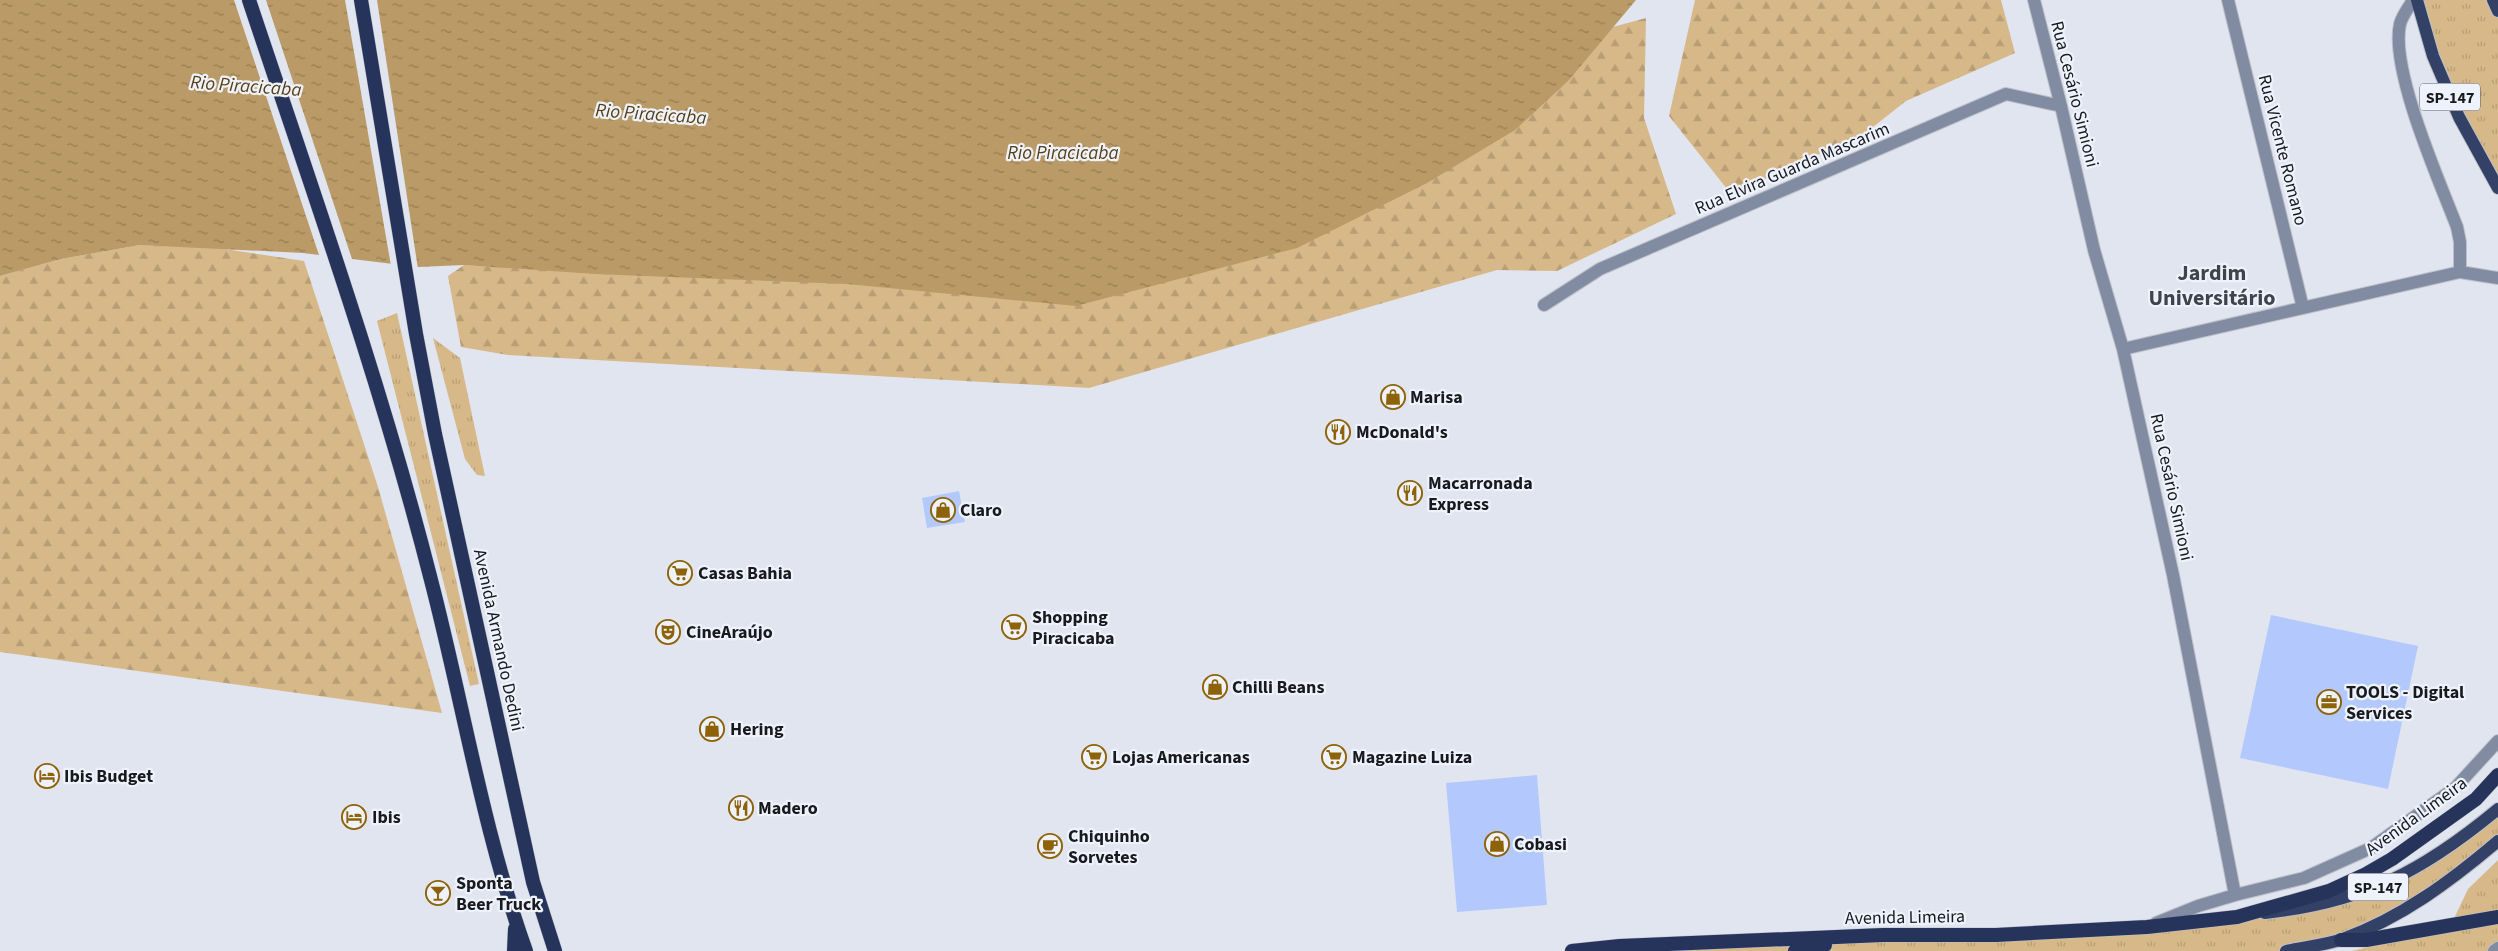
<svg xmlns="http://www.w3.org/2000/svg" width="2498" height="951" viewBox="0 0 2498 951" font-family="'Source Sans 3',sans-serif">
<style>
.grass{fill:url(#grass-tufts)}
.forest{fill:url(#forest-firs)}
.water{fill:url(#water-ripples)}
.pier{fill:#e1e5ef}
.building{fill:#b3c9fe}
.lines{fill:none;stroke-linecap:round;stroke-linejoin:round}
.minor-casing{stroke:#bdc0c9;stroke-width:14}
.primary-casing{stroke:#bdc0c9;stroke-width:14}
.trunk-casing{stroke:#bdc0c9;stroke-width:15}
.minor{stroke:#818ba1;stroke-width:12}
.primary{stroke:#334167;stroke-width:12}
.trunk{stroke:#26345c;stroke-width:14}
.labels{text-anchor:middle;stroke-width:4.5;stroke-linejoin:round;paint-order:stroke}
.shield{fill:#eef2fc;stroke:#595b61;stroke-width:1}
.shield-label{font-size:16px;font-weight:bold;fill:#191a1e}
.street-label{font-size:18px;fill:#191a1e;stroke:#eef2fc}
.poi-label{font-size:18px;font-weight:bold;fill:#191a1e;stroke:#eef2fc;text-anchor:start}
.water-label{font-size:19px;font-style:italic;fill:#574017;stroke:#eef2fc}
.district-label{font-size:22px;font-weight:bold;fill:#3f434a;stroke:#eef2fc}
</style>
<defs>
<pattern id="grass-tufts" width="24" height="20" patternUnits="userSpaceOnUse" patternTransform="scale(1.25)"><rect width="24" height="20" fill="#d7b888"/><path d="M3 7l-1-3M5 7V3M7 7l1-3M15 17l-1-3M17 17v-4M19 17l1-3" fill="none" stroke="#b89e75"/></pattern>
<pattern id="forest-firs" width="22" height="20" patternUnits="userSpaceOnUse" patternTransform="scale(1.25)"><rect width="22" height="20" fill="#d7b888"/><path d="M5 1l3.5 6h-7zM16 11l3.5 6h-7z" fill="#b89e75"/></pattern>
<pattern id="water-ripples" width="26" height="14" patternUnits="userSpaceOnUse" patternTransform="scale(1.25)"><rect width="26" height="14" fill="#ba9a66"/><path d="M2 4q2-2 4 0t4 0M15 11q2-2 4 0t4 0" fill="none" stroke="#967d53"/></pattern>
</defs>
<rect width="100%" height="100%" fill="#e1e5ef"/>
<path class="grass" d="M 2417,0 L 2495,0 L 2498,5 L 2498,186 L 2453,103 Z
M 397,313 L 479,684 L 470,686 L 377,321 Z
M 433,338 L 460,358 L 485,476 L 477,475 L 465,459 Z
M 2498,809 L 2498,841 L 2379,924 L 2286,951 L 1572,951 L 2147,927 L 2380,887 Z
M 2498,860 L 2498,948 L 2494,951 L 2352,951 L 2450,927 L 2468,889 Z"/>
<path class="forest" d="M 1695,0 L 2001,0 L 2015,53 L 1906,101 L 1864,134 L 1731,194 L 1669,116 Z
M 1646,18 L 1644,118 L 1676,214 L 1557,271 L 1497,270 L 1089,388 L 508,355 L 461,347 L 448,276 L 464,265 L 685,277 Z
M 140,245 L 212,247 L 304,261 L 378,487 L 442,713 L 0,652 L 0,276 L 61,259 Z"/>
<path class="water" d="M 0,0 L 1636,0 L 1569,80 L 1515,130 L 1427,183 L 1297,248 L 1076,306 L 847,284 L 595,274 L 464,265 L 418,267 L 303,253 L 140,245 L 61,259 L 0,276 Z"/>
<path class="pier" d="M 234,0 L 266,0 L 353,262 L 320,258 Z
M 345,0 L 377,0 L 418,269 L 391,266 Z"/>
<path class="building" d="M 959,491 L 965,522 L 927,528 L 922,498 Z
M 2271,615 L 2418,646 L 2388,789 L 2240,758 Z
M 1537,775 L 1547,905 L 1457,912 L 1446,783 Z"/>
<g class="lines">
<defs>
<path id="minor" d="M 2034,0 L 2061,106 L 2094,250 L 2123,349 L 2173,575 L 2235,895 L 2198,906 L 2156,923
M 2228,0 L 2303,308
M 2413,0 C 2409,7 2402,16 2400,24 C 2390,70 2439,180 2457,227 L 2460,242 L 2460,272
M 1544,305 L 1600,269 L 2006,94 L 2061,106
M 2123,349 L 2460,272 L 2498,278
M 2235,895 L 2304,878 L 2371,848 L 2455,788 L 2498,741
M 2494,951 L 2498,948"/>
<path id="primary" d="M 2417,0 L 2433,56 L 2459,117 L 2498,188
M 2493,0 L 2498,11
M 2265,913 C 2364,902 2422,872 2498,809
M 2286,951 C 2305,947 2325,945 2343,939 C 2401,918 2451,881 2498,841"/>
<path id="trunk" d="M 249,0 C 313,192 381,383 431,580 C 463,703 483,831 526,951
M 361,0 L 416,334 L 435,434 L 533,882 L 555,951
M 2341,940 L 2366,940 L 2498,917
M 514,951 L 515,929
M 1572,951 L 1620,946 L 1883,935 L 1996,935 L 2147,927 L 2237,917 L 2329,891 L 2366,874 L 2392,859 L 2476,799 L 2498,775
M 1795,951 L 1825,945"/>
</defs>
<use href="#minor" class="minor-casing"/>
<use href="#primary" class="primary-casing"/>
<use href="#trunk" class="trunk-casing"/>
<use href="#minor" class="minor"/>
<use href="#primary" class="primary"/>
<use href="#trunk" class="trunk"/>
</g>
<defs>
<symbol id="shop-ring" viewBox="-11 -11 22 22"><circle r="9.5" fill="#eef2fc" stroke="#8e6308" stroke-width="1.5"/><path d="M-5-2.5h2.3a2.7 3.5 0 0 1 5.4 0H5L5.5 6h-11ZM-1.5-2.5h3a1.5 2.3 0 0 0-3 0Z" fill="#8e6308"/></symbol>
<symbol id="restaurant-ring" viewBox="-11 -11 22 22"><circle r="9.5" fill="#eef2fc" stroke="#8e6308" stroke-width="1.5"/><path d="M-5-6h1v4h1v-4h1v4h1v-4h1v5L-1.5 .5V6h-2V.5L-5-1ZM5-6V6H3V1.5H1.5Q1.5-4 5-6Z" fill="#8e6308"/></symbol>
<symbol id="supermarket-ring" viewBox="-11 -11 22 22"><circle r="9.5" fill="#eef2fc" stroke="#8e6308" stroke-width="1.5"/><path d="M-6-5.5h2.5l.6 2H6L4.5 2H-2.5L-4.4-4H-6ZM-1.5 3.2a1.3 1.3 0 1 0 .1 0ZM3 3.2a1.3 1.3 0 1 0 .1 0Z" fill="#8e6308"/></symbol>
<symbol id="theatre-ring" viewBox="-11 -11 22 22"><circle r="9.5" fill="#eef2fc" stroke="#8e6308" stroke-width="1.5"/><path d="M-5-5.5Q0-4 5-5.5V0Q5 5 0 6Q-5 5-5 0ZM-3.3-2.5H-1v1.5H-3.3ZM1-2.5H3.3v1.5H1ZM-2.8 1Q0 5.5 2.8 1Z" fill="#8e6308"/></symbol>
<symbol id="office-ring" viewBox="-11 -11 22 22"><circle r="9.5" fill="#eef2fc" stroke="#8e6308" stroke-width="1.5"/><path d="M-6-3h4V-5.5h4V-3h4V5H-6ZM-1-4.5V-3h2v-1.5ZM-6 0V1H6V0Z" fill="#8e6308"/></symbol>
<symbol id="hotel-ring" viewBox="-11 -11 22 22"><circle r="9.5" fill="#eef2fc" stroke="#8e6308" stroke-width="1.5"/><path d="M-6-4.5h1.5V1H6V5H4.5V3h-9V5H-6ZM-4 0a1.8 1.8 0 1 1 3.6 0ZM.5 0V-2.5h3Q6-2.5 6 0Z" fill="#8e6308"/></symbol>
<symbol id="cafe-ring" viewBox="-11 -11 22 22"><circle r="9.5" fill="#eef2fc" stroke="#8e6308" stroke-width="1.5"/><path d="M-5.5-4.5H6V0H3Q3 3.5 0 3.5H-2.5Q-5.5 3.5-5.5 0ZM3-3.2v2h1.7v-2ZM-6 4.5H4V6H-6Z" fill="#8e6308"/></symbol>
<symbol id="bar-ring" viewBox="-11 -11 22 22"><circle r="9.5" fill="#eef2fc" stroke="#8e6308" stroke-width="1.5"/><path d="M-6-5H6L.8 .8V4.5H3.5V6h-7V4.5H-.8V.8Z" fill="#8e6308"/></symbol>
</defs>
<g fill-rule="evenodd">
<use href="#shop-ring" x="1379" y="383" width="28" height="28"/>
<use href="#restaurant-ring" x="1324" y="418" width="28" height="28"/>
<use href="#restaurant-ring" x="1396" y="479" width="28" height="28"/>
<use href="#shop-ring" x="929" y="496" width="28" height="28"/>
<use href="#supermarket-ring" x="666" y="559" width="28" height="28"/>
<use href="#supermarket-ring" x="1000" y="613" width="28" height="28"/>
<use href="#theatre-ring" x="654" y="618" width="28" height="28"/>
<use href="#shop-ring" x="1201" y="673" width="28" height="28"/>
<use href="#office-ring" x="2315" y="688" width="28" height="28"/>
<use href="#shop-ring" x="698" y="715" width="28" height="28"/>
<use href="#supermarket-ring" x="1080" y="743" width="28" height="28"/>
<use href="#supermarket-ring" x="1320" y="743" width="28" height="28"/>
<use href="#hotel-ring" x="33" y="762" width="28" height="28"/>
<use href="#restaurant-ring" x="727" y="794" width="28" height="28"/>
<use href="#hotel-ring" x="340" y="803" width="28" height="28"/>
<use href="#shop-ring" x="1483" y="830" width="28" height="28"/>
<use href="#cafe-ring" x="1036" y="832" width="28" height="28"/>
<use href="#bar-ring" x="424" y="879" width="28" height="28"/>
</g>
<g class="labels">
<g class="shield">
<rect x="2420" y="83.5" width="60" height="27" rx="4"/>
<rect x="2348" y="873.5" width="60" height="27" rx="4"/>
</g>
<g class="shield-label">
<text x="2450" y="103">SP-147</text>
<text x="2378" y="893">SP-147</text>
</g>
<g class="street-label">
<text transform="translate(2075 94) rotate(76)" y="6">Rua Cesário Simioni</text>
<text transform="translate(2283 150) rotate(76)" y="6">Rua Vicente Romano</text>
<text transform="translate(1792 168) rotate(-23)" y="6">Rua Elvira Guarda Mascarim</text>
<text transform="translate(2172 487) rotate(78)" y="6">Rua Cesário Simioni</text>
<text transform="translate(499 640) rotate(78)" y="6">Avenida Armando Dedini</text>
<text transform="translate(2416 816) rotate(-36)" y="6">Avenida Limeira</text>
<text transform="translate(1905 917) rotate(-1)" y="6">Avenida Limeira</text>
</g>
<g class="poi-label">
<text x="1410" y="403">Marisa</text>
<text x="1356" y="438">McDonald's</text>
<text x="1428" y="489">Macarronada<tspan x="1428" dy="21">Express</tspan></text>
<text x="960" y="516">Claro</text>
<text x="698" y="579">Casas Bahia</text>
<text x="1032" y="623">Shopping<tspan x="1032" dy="21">Piracicaba</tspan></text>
<text x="686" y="638">CineAraújo</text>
<text x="1232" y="693">Chilli Beans</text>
<text x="2346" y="698">TOOLS - Digital<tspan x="2346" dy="21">Services</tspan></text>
<text x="730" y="735">Hering</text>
<text x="1112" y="763">Lojas Americanas</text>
<text x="1352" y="763">Magazine Luiza</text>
<text x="64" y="782">Ibis Budget</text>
<text x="758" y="814">Madero</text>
<text x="372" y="823">Ibis</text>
<text x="1068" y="842">Chiquinho<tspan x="1068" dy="21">Sorvetes</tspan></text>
<text x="1514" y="850">Cobasi</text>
<text x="456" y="889">Sponta<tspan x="456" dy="21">Beer Truck</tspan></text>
</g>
<g class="water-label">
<text transform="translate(246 85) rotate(4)" y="7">Rio Piracicaba</text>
<text transform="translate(651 113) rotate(4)" y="7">Rio Piracicaba</text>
<text x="1063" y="159">Rio Piracicaba</text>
</g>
<g class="district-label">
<text x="2212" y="280">Jardim<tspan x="2212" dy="25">Universitário</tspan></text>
</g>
</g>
</svg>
